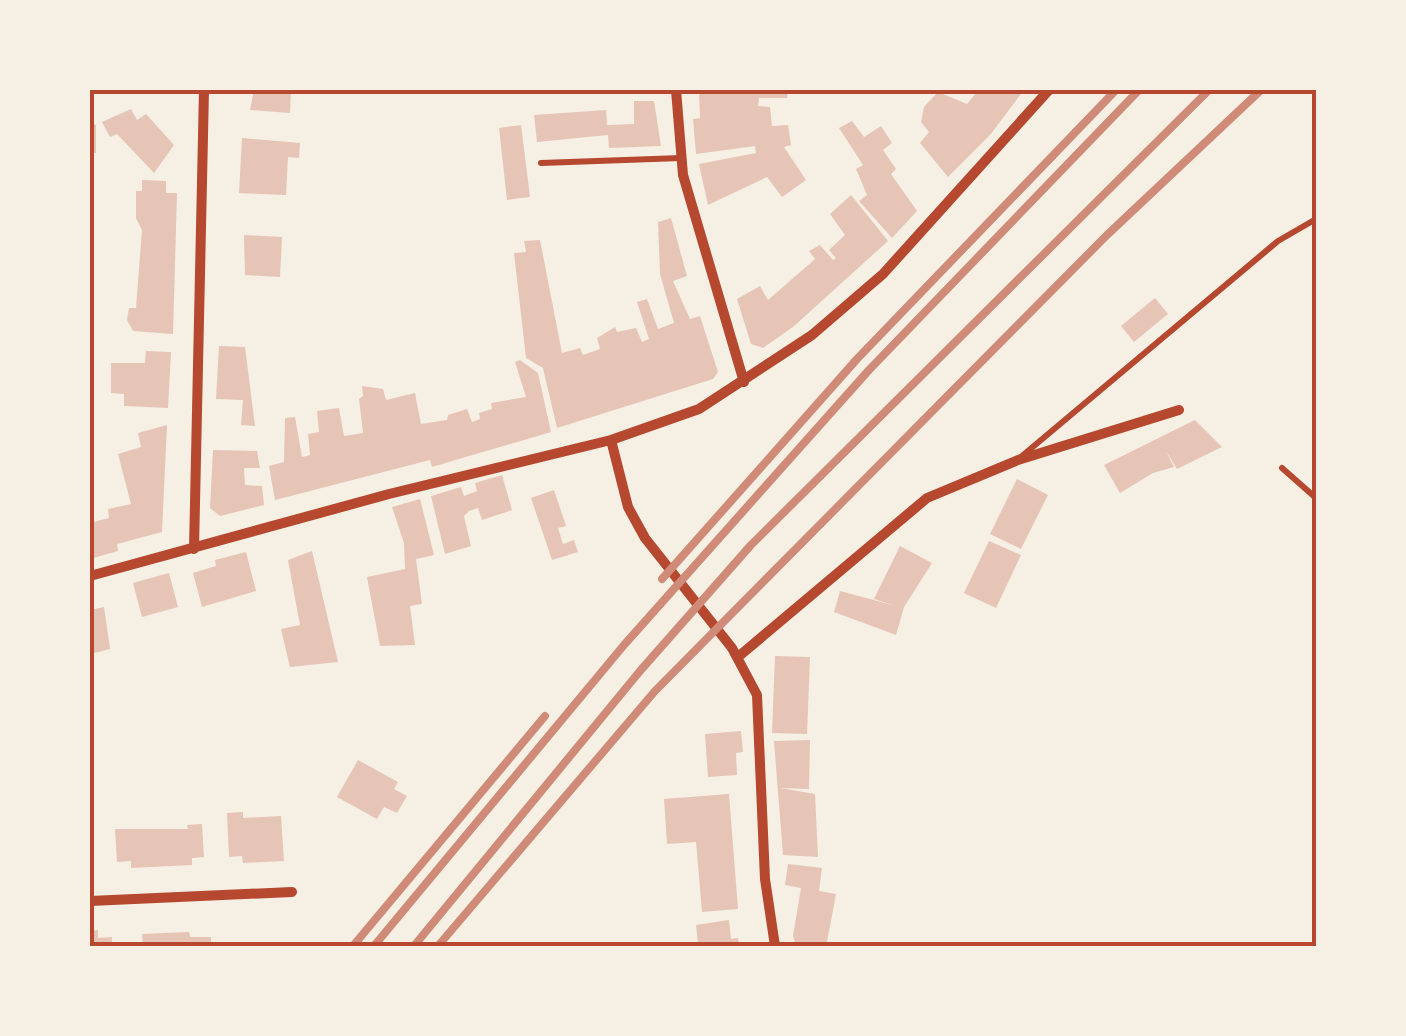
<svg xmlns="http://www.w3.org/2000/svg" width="1406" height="1036" viewBox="0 0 1406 1036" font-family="'Archivo Narrow',sans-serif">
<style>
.building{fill:#e6c5b7}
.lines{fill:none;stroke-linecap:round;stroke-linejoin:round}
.service{stroke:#b5482f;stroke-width:6}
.minor{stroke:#b5482f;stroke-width:10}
.rail{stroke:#cf8b77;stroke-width:8}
.neatline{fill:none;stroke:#b5482f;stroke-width:4}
</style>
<rect width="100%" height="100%" fill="#f6efe4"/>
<path class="building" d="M 291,90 L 290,113 L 250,110 L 254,90 Z
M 605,90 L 650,90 L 650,94 L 605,94 Z
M 699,90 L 788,90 L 787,98 L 759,98 L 758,106 L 770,107 L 772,126 L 788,125 L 791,145 L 784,147 L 806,180 L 782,197 L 767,177 L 708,205 L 699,164 L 756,153 L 755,146 L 696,154 L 693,119 L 700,118 Z
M 971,90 L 1024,90 L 990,135 L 948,177 L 920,143 L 929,132 L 921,122 L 924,107 L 938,92 L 967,104 L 976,93 Z
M 634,101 L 654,101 L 661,146 L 609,148 L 608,135 L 537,142 L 534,115 L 606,110 L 607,125 L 634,124 Z
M 131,109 L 137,120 L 146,114 L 174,145 L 154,173 L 117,134 L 110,137 L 102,122 Z
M 852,121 L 864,137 L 881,126 L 892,143 L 883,150 L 896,169 L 891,174 L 917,211 L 892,238 L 859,201 L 867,195 L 856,169 L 863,165 L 839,128 Z
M 90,122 L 96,125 L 96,153 L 90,154 Z
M 521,125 L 530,197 L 507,200 L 499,128 Z
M 242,138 L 300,143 L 299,158 L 288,157 L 286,195 L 239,193 Z
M 142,180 L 166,181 L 166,193 L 177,193 L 173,334 L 133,331 L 127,320 L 129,308 L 136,308 L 142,230 L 136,218 L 136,191 L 142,191 Z
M 851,195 L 888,241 L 793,327 L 763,348 L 751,344 L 737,299 L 760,286 L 768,300 L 815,259 L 809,251 L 820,245 L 833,260 L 836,258 L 829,250 L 845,235 L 830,214 Z
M 671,218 L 687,276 L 673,281 L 690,319 L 700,316 L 718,372 L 713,379 L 557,428 L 543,368 L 526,358 L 514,253 L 526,252 L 524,241 L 540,240 L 562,353 L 580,348 L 583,355 L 600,349 L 597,338 L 615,327 L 617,332 L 636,328 L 642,342 L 649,339 L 637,302 L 647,299 L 658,329 L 674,323 L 660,274 L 658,222 Z
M 244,235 L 282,237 L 280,277 L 245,275 Z
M 1155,298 L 1168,314 L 1134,342 L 1121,326 Z
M 219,346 L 245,347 L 255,426 L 241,425 L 243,400 L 216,399 Z
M 146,351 L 171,352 L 168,408 L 124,406 L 124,394 L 111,393 L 111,363 L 145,363 Z
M 520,360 L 538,373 L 551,432 L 432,467 L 430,460 L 275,500 L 269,466 L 284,462 L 285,418 L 295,417 L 302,457 L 310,455 L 308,434 L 319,432 L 317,411 L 339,408 L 344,436 L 363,433 L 359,399 L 363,396 L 362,386 L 383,389 L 386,400 L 415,393 L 421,424 L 447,420 L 448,415 L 467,409 L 472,422 L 480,419 L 479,413 L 492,409 L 491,403 L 526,397 L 515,362 Z
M 1195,420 L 1222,447 L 1177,469 L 1166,451 L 1174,467 L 1153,473 L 1120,493 L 1104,465 Z
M 167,425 L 162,532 L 117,544 L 118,551 L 90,559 L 90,523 L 109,518 L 108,509 L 131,504 L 118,454 L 141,447 L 138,433 Z
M 213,450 L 257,451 L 260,468 L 244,468 L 245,485 L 262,486 L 264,505 L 220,516 L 210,508 Z
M 502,475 L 512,510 L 482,520 L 478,508 L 469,511 L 464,516 L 471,546 L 445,554 L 431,496 L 461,487 L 464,496 L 477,491 L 475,483 Z
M 1017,479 L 1048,495 L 1021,549 L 990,534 Z
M 554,490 L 566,526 L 558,528 L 563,544 L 574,540 L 578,552 L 552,560 L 531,498 Z
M 420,499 L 434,555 L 416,559 L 422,604 L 410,606 L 415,645 L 380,646 L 367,577 L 405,569 L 404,543 L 392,507 Z
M 989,541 L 1021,555 L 996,608 L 964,593 Z
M 900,546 L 932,563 L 904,607 L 896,635 L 834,612 L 840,591 L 896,606 L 874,599 Z
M 312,551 L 338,662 L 290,667 L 281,629 L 300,625 L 288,560 Z
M 246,552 L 256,591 L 202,607 L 193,573 L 216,566 L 215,560 Z
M 169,573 L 178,607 L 142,617 L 133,583 Z
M 104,607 L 110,649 L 90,654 L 90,610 Z
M 775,656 L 810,657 L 807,734 L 772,733 Z
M 741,731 L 743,752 L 736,753 L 737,775 L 708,777 L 705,734 Z
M 810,740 L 809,789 L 780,788 L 815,794 L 818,857 L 783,855 L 774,741 Z
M 358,760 L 398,782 L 394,789 L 407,796 L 397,813 L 384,807 L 377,819 L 337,797 Z
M 729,794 L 738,909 L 702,912 L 696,842 L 667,844 L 664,799 Z
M 243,812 L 243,818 L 281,816 L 284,861 L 243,863 L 242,856 L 229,857 L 227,813 Z
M 202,824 L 204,857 L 192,858 L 192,865 L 131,868 L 131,861 L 117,862 L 115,829 L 188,829 L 187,825 Z
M 788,864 L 822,868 L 819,891 L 836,894 L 827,942 L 839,946 L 796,946 L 793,936 L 801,888 L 785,885 Z
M 729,920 L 731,939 L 738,938 L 739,946 L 698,943 L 696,925 Z
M 98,930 L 98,938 L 112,937 L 112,946 L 90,946 L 90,931 Z
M 189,932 L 190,937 L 211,937 L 211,946 L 143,946 L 142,934 Z"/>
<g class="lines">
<path class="service" d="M 541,163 L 681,158
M 1022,456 L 1278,241 L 1316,219
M 1282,468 L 1316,498"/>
<path class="minor" d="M 676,90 L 683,175 L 744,382
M 611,440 L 628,507 L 645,538 L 732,648 L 757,695 L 765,879 L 775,946
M 194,549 L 204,90
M 90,576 L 389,494 L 611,440 L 699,409 L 812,335 L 883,274 L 1049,90
M 738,657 L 927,498 L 1018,460 L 1179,410
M 90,901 L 292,892"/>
<path class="rail" d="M 662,579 L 857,359 L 1116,90
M 353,946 L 545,716
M 374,946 L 624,645 L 869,370 L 1139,90
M 414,946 L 640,671 L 751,545 L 1209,90
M 438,946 L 655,691 L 1107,235 L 1261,90"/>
</g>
<rect width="1406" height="1036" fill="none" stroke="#f6efe4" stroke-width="185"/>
<rect x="92" y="92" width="1222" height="852" class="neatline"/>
</svg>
